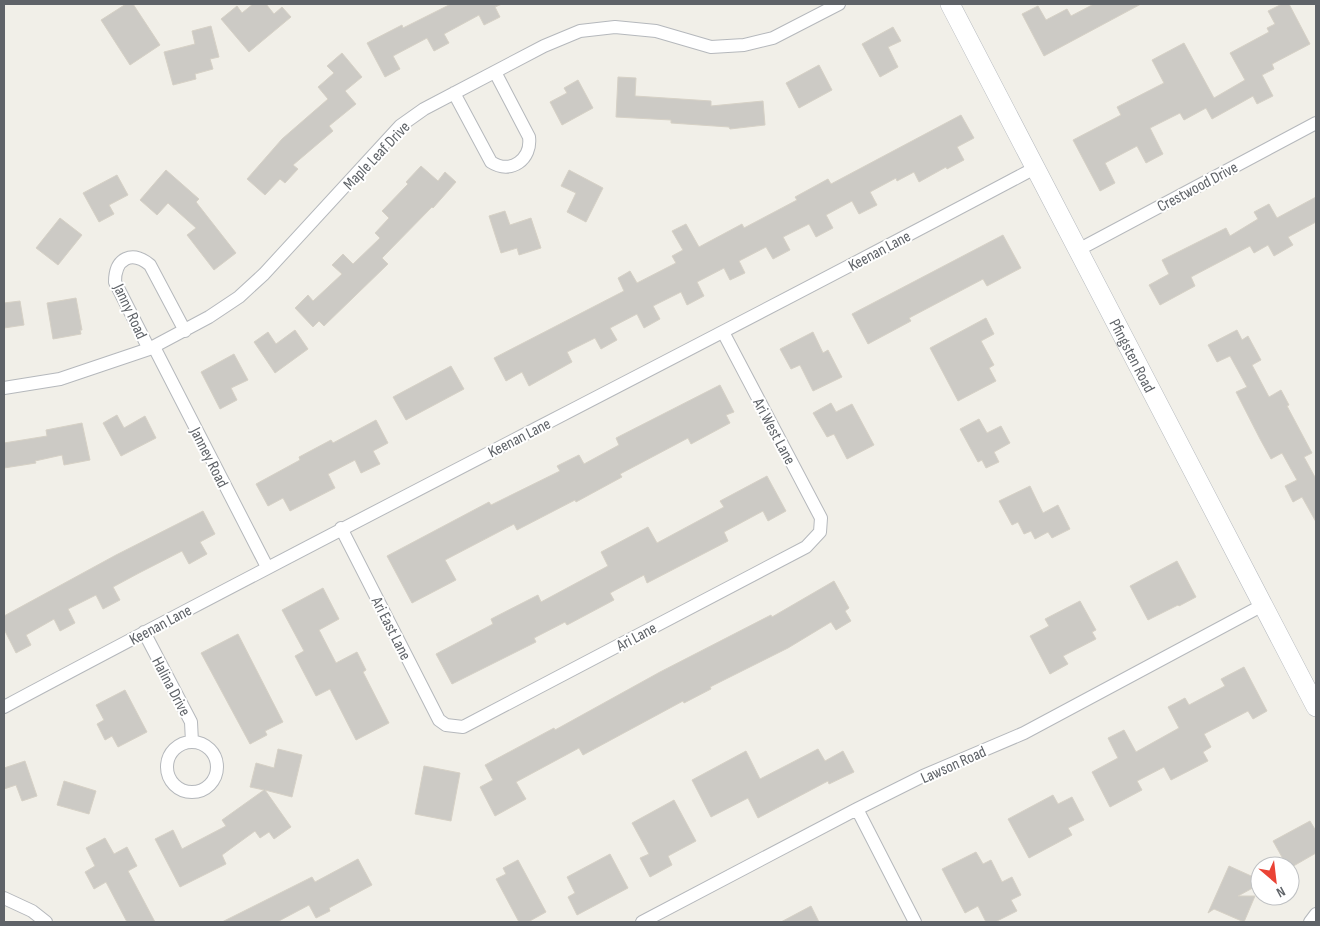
<svg xmlns="http://www.w3.org/2000/svg" width="1320" height="926" viewBox="0 0 1320 926" font-family="'Sofia Sans Condensed',sans-serif">
<style>
.building{fill:#cccac5;stroke:#d6d1c6}
.lines{fill:none;stroke-linecap:round;stroke-linejoin:round}
.street-casing{stroke:#b5b8bc;stroke-width:14}
.secondary-casing{stroke:#b6babf;stroke-width:20}
.street{stroke:#fff;stroke-width:12}
.secondary{stroke:#fff;stroke-width:19}
.labels{text-anchor:middle;stroke-width:4;stroke-linejoin:round;paint-order:stroke}
.street-label{font-size:16px;fill:#5f6368;stroke:#fff}
</style>
<rect width="100%" height="100%" fill="#f1efe8"/>
<path class="building" d="M 126,4 L 133,4 L 160,45 L 130,65 L 101,20 Z
M 253,4 L 266,4 L 274,14 L 282,7 L 291,17 L 249,52 L 221,19 L 237,6 L 242,13 Z
M 451,4 L 502,4 L 495,7 L 500,17 L 484,25 L 479,15 L 444,34 L 449,43 L 434,51 L 427,38 L 393,56 L 400,69 L 385,77 L 367,43 L 402,25 L 403,28 Z
M 1094,4 L 1141,4 L 1044,56 L 1022,14 L 1038,6 L 1046,20 L 1067,9 L 1071,16 Z
M 1282,4 L 1289,4 L 1310,44 L 1272,64 L 1274,69 L 1262,75 L 1273,96 L 1257,104 L 1253,96 L 1212,119 L 1206,108 L 1184,120 L 1180,113 L 1150,128 L 1163,154 L 1146,163 L 1137,146 L 1105,163 L 1115,183 L 1100,191 L 1073,140 L 1121,115 L 1117,107 L 1164,83 L 1152,60 L 1184,43 L 1214,98 L 1245,80 L 1230,53 L 1269,32 L 1267,28 L 1275,24 L 1268,11 Z
M 211,26 L 219,57 L 210,59 L 213,69 L 195,74 L 196,79 L 173,85 L 164,52 L 195,44 L 192,31 Z
M 893,27 L 901,41 L 888,47 L 898,67 L 880,77 L 862,44 Z
M 342,53 L 362,77 L 345,91 L 356,104 L 329,126 L 333,131 L 293,165 L 298,169 L 285,183 L 280,179 L 265,195 L 247,179 L 282,139 L 328,99 L 318,87 L 334,73 L 327,66 Z
M 819,65 L 832,90 L 799,108 L 786,83 Z
M 618,77 L 636,78 L 635,96 L 711,101 L 711,106 L 763,101 L 765,125 L 730,129 L 729,127 L 671,123 L 671,120 L 616,117 Z
M 578,80 L 593,108 L 562,125 L 550,102 L 567,93 L 564,88 Z
M 961,115 L 974,138 L 957,147 L 964,160 L 947,169 L 946,167 L 919,182 L 914,172 L 897,181 L 896,178 L 870,192 L 877,205 L 859,214 L 852,201 L 826,215 L 833,228 L 816,237 L 809,224 L 783,237 L 790,250 L 773,259 L 766,247 L 739,261 L 745,273 L 730,280 L 724,268 L 697,282 L 704,296 L 687,305 L 681,292 L 653,306 L 660,319 L 644,328 L 637,314 L 610,328 L 617,340 L 601,349 L 595,338 L 567,352 L 572,362 L 529,386 L 522,372 L 506,381 L 494,358 L 624,291 L 618,278 L 630,271 L 637,283 L 676,263 L 672,256 L 683,250 L 672,231 L 686,224 L 699,247 L 742,224 L 744,228 L 797,200 L 795,197 L 828,179 L 831,184 Z
M 421,166 L 438,181 L 445,172 L 456,182 L 433,208 L 432,207 L 382,258 L 388,264 L 324,326 L 319,321 L 313,327 L 295,308 L 308,295 L 313,301 L 342,274 L 332,265 L 343,254 L 353,264 L 380,238 L 375,233 L 389,218 L 382,211 L 408,184 L 406,182 Z
M 166,170 L 199,199 L 196,202 L 236,253 L 214,270 L 187,235 L 196,228 L 168,203 L 157,215 L 140,200 Z
M 569,170 L 603,188 L 586,222 L 567,212 L 576,193 L 561,186 Z
M 117,175 L 128,195 L 109,205 L 114,214 L 99,222 L 83,193 Z
M 1316,197 L 1316,222 L 1288,237 L 1293,245 L 1274,256 L 1268,245 L 1254,253 L 1250,246 L 1191,277 L 1195,286 L 1160,305 L 1149,285 L 1169,274 L 1162,260 L 1226,228 L 1230,236 L 1258,219 L 1254,212 L 1269,204 L 1277,218 Z
M 505,211 L 510,225 L 531,218 L 541,248 L 519,255 L 517,248 L 501,253 L 489,216 Z
M 60,218 L 82,235 L 58,265 L 36,248 Z
M 1003,235 L 1021,268 L 987,286 L 983,279 L 909,318 L 911,321 L 868,344 L 852,314 Z
M 76,298 L 82,330 L 80,330 L 81,334 L 53,339 L 47,303 Z
M 20,301 L 24,325 L 4,328 L 4,303 Z
M 986,318 L 994,334 L 981,341 L 994,365 L 989,368 L 996,381 L 958,401 L 930,348 Z
M 295,330 L 308,349 L 275,373 L 254,342 L 268,332 L 276,344 Z
M 1237,330 L 1242,340 L 1248,336 L 1261,360 L 1252,365 L 1269,397 L 1281,390 L 1289,405 L 1287,406 L 1312,453 L 1304,457 L 1316,479 L 1316,522 L 1302,497 L 1293,502 L 1285,486 L 1297,480 L 1282,453 L 1271,459 L 1260,439 L 1236,392 L 1247,387 L 1230,356 L 1217,362 L 1208,345 Z
M 813,332 L 823,353 L 828,350 L 842,377 L 813,391 L 800,365 L 791,369 L 780,349 Z
M 234,354 L 248,380 L 231,388 L 237,400 L 220,409 L 201,372 Z
M 451,366 L 464,389 L 406,420 L 393,397 Z
M 720,385 L 734,412 L 726,415 L 730,423 L 691,444 L 688,438 L 620,474 L 622,477 L 576,502 L 575,500 L 517,530 L 514,524 L 445,560 L 456,580 L 412,603 L 387,556 L 489,502 L 491,505 L 560,471 L 557,466 L 579,455 L 584,464 L 619,445 L 616,438 Z
M 831,403 L 836,412 L 852,404 L 874,445 L 847,459 L 834,434 L 827,437 L 813,413 Z
M 117,415 L 124,428 L 145,416 L 156,438 L 121,456 L 103,423 Z
M 979,419 L 987,433 L 1001,426 L 1010,443 L 994,452 L 999,462 L 986,468 L 982,460 L 978,462 L 960,429 Z
M 376,420 L 388,443 L 373,451 L 380,464 L 361,473 L 355,460 L 328,474 L 335,488 L 290,511 L 283,498 L 268,506 L 256,484 L 300,460 L 299,457 L 331,440 L 333,443 Z
M 82,423 L 90,460 L 64,465 L 62,455 L 35,461 L 36,463 L 4,468 L 4,443 L 47,436 L 46,430 Z
M 767,476 L 786,511 L 768,521 L 763,511 L 724,532 L 728,541 L 647,583 L 644,575 L 610,593 L 614,600 L 567,625 L 565,622 L 534,638 L 536,642 L 452,684 L 436,654 L 493,624 L 491,619 L 538,595 L 541,602 L 608,566 L 601,552 L 648,527 L 657,543 L 724,507 L 720,501 Z
M 1030,486 L 1043,513 L 1058,505 L 1070,529 L 1052,538 L 1048,532 L 1035,539 L 1031,531 L 1024,534 L 1018,522 L 1012,525 L 999,501 Z
M 203,511 L 215,534 L 200,542 L 207,554 L 189,564 L 182,551 L 139,573 L 113,587 L 120,600 L 103,609 L 96,595 L 68,609 L 75,623 L 60,631 L 54,619 L 26,635 L 31,645 L 16,653 L 4,629 L 4,616 L 116,555 Z
M 1177,561 L 1196,597 L 1179,606 L 1178,605 L 1148,620 L 1130,586 Z
M 834,581 L 849,608 L 845,611 L 851,621 L 836,630 L 831,622 L 788,648 L 710,687 L 711,689 L 684,703 L 683,701 L 583,755 L 579,748 L 516,782 L 526,799 L 495,816 L 480,787 L 493,780 L 485,765 L 554,728 L 555,730 L 660,672 L 771,615 L 772,617 Z
M 323,588 L 339,619 L 319,630 L 336,663 L 357,652 L 366,670 L 363,672 L 389,723 L 356,740 L 330,689 L 316,696 L 295,656 L 304,651 L 282,610 Z
M 1080,601 L 1096,630 L 1092,632 L 1096,639 L 1063,656 L 1068,664 L 1050,674 L 1030,636 L 1049,626 L 1045,619 Z
M 238,634 L 283,722 L 265,731 L 267,735 L 250,744 L 201,653 Z
M 1244,667 L 1267,711 L 1253,719 L 1248,711 L 1204,734 L 1211,747 L 1203,752 L 1208,761 L 1171,780 L 1164,767 L 1137,781 L 1142,790 L 1110,807 L 1092,772 L 1118,758 L 1108,738 L 1124,730 L 1136,752 L 1179,728 L 1168,707 L 1185,698 L 1189,705 L 1225,686 L 1221,679 Z
M 125,690 L 147,732 L 118,747 L 112,736 L 105,740 L 97,724 L 104,720 L 96,705 Z
M 278,749 L 302,755 L 292,797 L 265,790 L 291,827 L 274,839 L 269,832 L 260,838 L 255,831 L 222,855 L 226,864 L 180,887 L 155,839 L 173,830 L 182,849 L 226,826 L 222,820 L 264,790 L 250,787 L 256,763 L 274,768 Z
M 818,749 L 825,761 L 843,751 L 854,772 L 829,784 L 828,781 L 758,818 L 748,798 L 711,817 L 692,780 L 746,751 L 760,779 Z
M 25,761 L 37,796 L 22,801 L 16,785 L 4,789 L 4,768 Z
M 424,766 L 460,773 L 451,821 L 415,814 Z
M 64,781 L 96,791 L 89,814 L 57,805 Z
M 1053,795 L 1058,804 L 1072,797 L 1084,820 L 1068,828 L 1072,835 L 1029,858 L 1008,819 Z
M 674,800 L 696,841 L 668,856 L 672,865 L 650,877 L 640,858 L 649,854 L 632,823 Z
M 1310,821 L 1316,831 L 1316,853 L 1290,868 L 1290,866 L 1287,866 L 1273,841 Z
M 105,838 L 114,854 L 127,847 L 137,866 L 128,871 L 155,922 L 127,922 L 106,882 L 94,889 L 85,872 L 95,866 L 86,848 Z
M 976,852 L 983,864 L 991,860 L 1002,882 L 1012,877 L 1021,895 L 1011,900 L 1017,911 L 995,922 L 986,922 L 978,906 L 965,913 L 942,869 Z
M 610,854 L 628,888 L 577,915 L 568,897 L 575,893 L 567,877 Z
M 358,859 L 372,885 L 329,908 L 330,911 L 316,918 L 309,905 L 277,922 L 222,922 L 312,877 L 315,882 Z
M 518,860 L 546,912 L 528,922 L 519,922 L 496,879 L 506,874 L 503,868 Z
M 1229,866 L 1260,880 L 1260,884 L 1238,896 L 1255,896 L 1244,922 L 1214,909 L 1208,913 Z
M 811,906 L 819,922 L 781,922 Z"/>
<g class="lines">
<defs>
<path id="street" d="M 454,93 L 491,162 C 511,175 532,159 529,137 L 495,72
M 1078,250 L 1316,123
M 154,347 L 267,567
M 149,349 L 115,282 C 115,258 132,250 150,265 L 185,331
M 4,388 L 60,379 L 149,349 L 209,317 L 239,297 L 264,274 L 400,126 L 424,109 L 544,46 L 580,31 L 615,27 L 656,31 L 711,47 L 744,45 L 773,38 L 839,4
M 341,528 L 439,720 L 446,725 L 463,727 L 806,547 L 820,532 L 821,518 L 723,332
M 144,632 L 191,722 L 192,742
M 4,707 C 346,524 693,350 1035,168
M167 767a25 25 0 1 1 50 0a25 25 0 1 1-50 0Z
M 857,809 L 915,922
M 4,898 L 32,911 L 46,922
M 642,922 L 857,809 L 923,776 L 1024,733 L 1263,605
M 1310,922 L 1316,914"/>
<g id="secondary">
<path id="s1" d="M 950,4 L 1316,707"/>
</g>
</defs>
<use href="#street" class="street-casing"/>
<use href="#secondary" class="secondary-casing"/>
<use href="#street" class="street"/>
<use href="#secondary" class="secondary"/>
</g>
<g class="labels">
<g class="street-label">
<text transform="translate(376 155) rotate(-46)" y="6">Maple Leaf Drive</text>
<text transform="translate(1197 186) rotate(-28)" y="6">Crestwood Drive</text>
<text transform="translate(879 250) rotate(-28)" y="6">Keenan Lane</text>
<text transform="translate(131 311) rotate(65)" y="6">Janny Road</text>
<text dy="6" stroke="none"><textPath href="#s1" startOffset="396">Pfingsten Road</textPath></text>
<text transform="translate(775 431) rotate(62)" y="6">Ari West Lane</text>
<text transform="translate(519 437) rotate(-27)" y="6">Keenan Lane</text>
<text transform="translate(210 457) rotate(63)" y="6">Janney Road</text>
<text transform="translate(160 624) rotate(-28)" y="6">Keenan Lane</text>
<text transform="translate(392 628) rotate(63)" y="6">Ari East Lane</text>
<text transform="translate(636 636) rotate(-28)" y="6">Ari Lane</text>
<text transform="translate(172 686) rotate(62)" y="6">Halina Drive</text>
<text transform="translate(953 764) rotate(-24)" y="6">Lawson Road</text>
</g>
</g>
<rect width="1320" height="926" fill="none" stroke="#5f6368" stroke-width="10"/>
<g transform="translate(1275 881) rotate(152)"><circle r="24" fill="#ffffff" stroke="#bfc1c3"/>
<path d="M0-4L9 19L0 12L-9 19Z" fill="#ea4335"/>
<text y="-8" font-size="14" font-weight="bold" text-anchor="middle" fill="#5f6368">N</text>
</g>
</svg>
